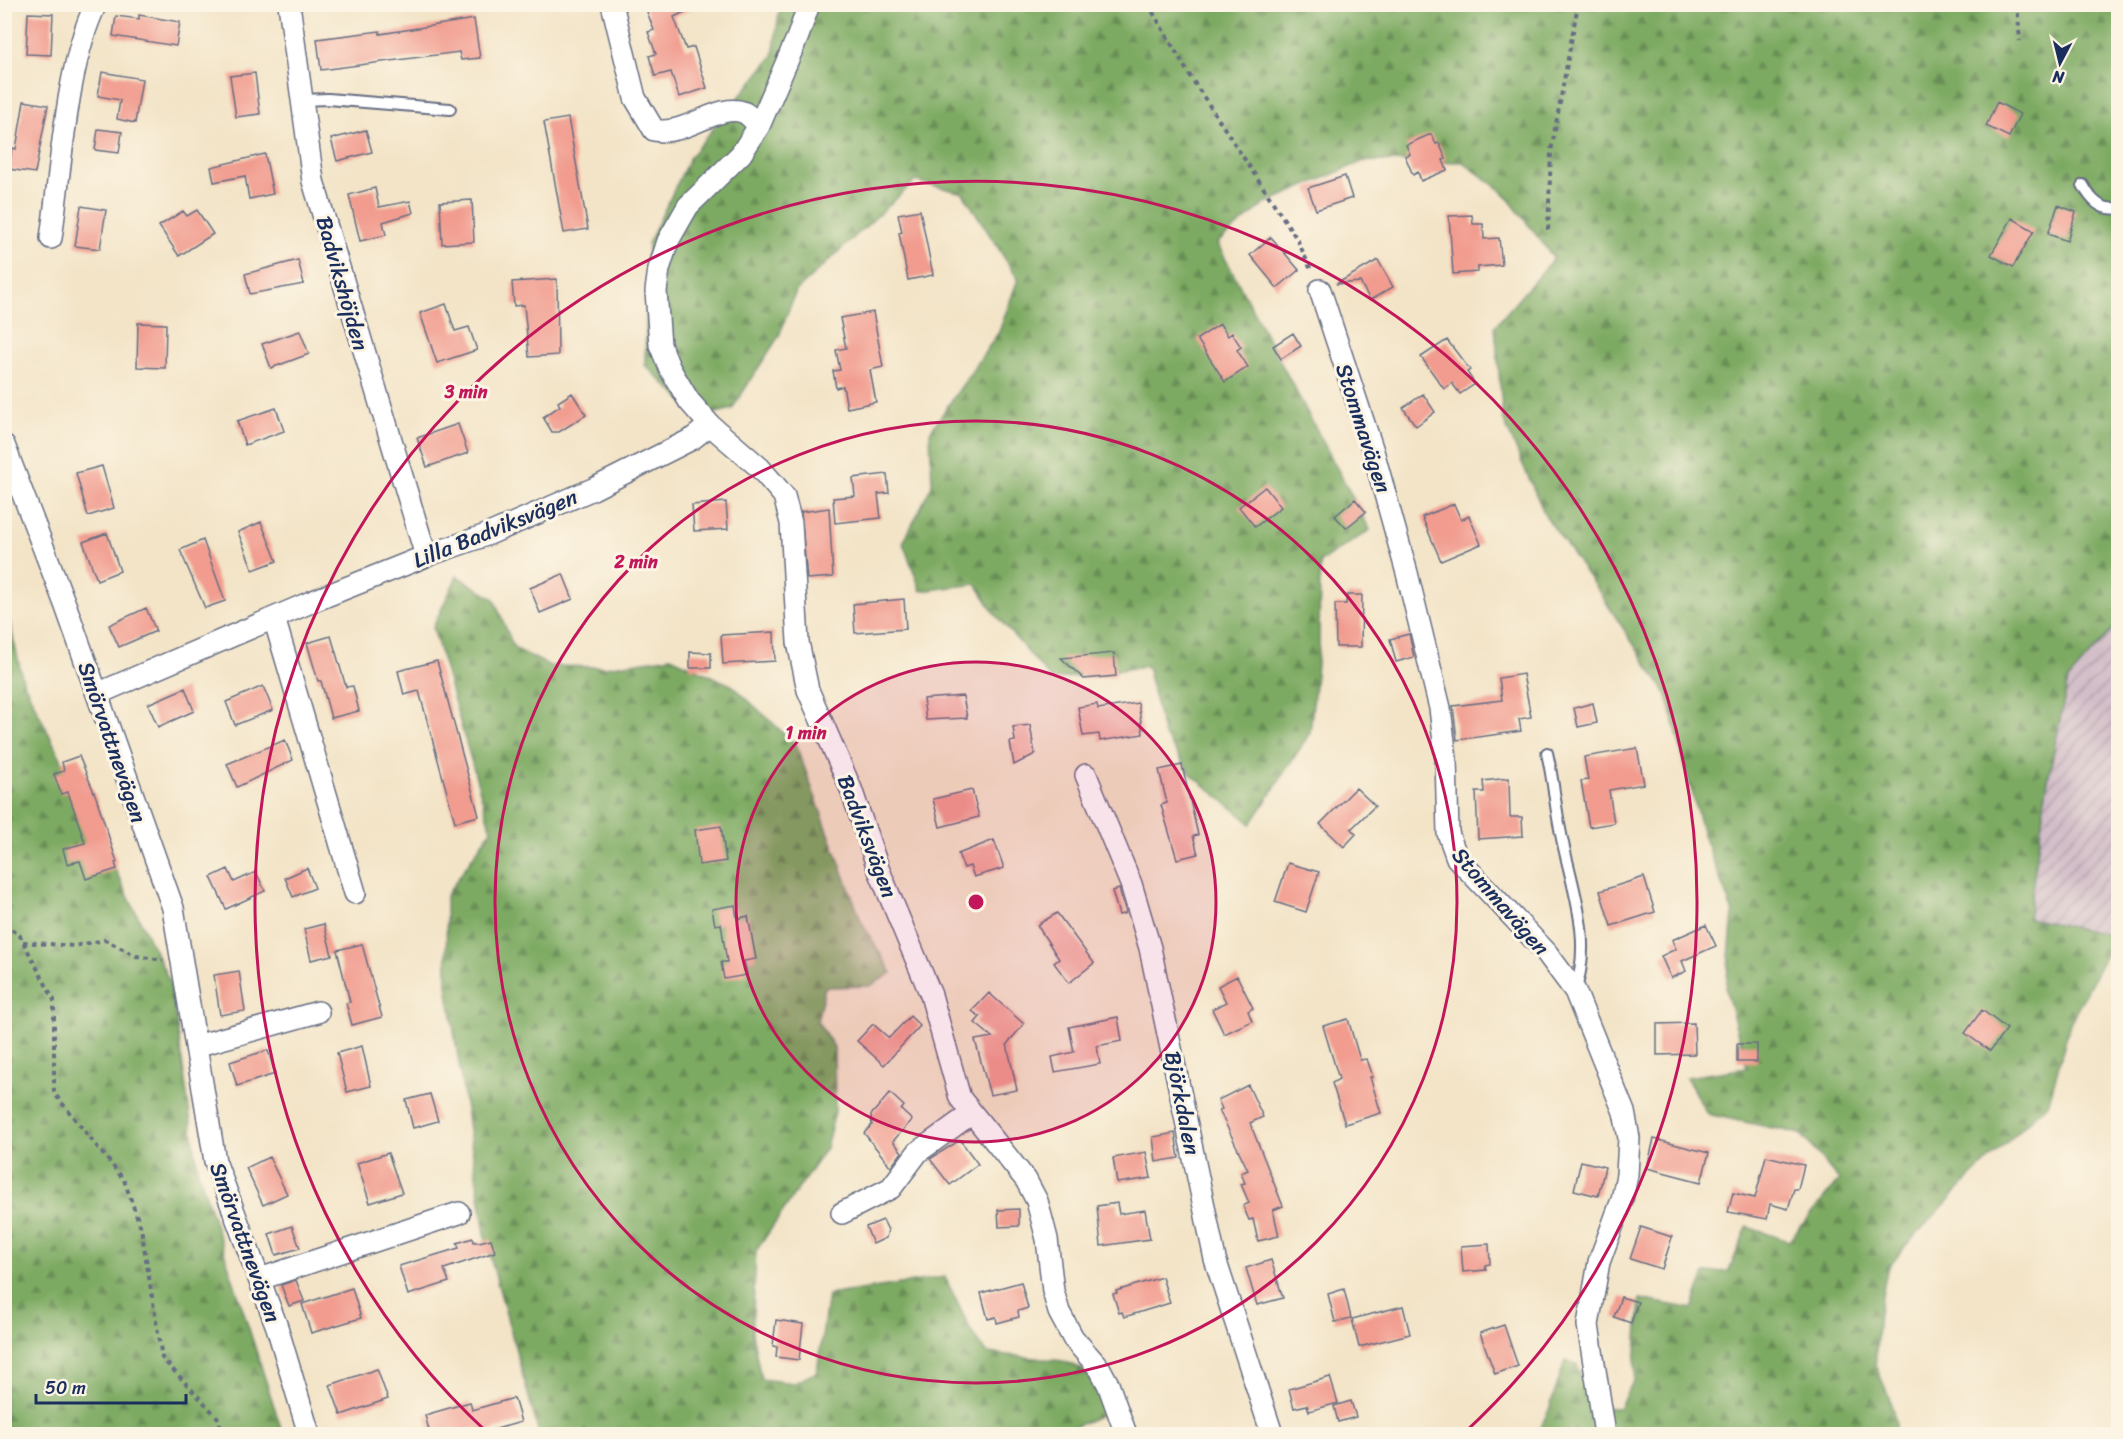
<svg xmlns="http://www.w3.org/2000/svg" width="2123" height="1439" viewBox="0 0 2123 1439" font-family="Sriracha,sans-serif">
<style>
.industrial{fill:url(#industrial-furrows)}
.forest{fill:url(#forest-firs);stroke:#4c6c60;stroke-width:1.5}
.building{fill:#f19c8f}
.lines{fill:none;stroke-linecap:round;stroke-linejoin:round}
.service-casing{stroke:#676e83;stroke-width:14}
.minor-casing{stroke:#676e83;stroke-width:24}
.path{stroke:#676e83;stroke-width:4;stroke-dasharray:4.5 4.5;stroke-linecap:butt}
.service{stroke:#fff;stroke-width:10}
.minor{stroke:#fff;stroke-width:21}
.ring{fill:none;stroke:#c2185b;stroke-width:3}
.labels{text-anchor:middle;stroke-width:6;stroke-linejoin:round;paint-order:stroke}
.street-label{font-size:22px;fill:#1b2f5e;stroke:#fcf5e5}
.centre{fill:#c2185b;stroke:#fcf5e5;stroke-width:3}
.ring-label{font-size:18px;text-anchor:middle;font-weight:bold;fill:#c2185b;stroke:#fcf5e5;stroke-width:6;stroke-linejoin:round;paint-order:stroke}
</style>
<defs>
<pattern id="industrial-furrows" width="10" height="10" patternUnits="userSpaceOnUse" patternTransform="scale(1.5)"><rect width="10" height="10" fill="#d2bdc8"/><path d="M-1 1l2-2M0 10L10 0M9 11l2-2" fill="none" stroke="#aa9aa6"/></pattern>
<pattern id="forest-firs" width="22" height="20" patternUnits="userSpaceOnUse" patternTransform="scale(1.5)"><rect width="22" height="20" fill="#7daa62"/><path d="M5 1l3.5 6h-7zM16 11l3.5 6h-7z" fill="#668b54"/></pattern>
</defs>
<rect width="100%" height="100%" fill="#fcf5e5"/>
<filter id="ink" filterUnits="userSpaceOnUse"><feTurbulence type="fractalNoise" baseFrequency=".0167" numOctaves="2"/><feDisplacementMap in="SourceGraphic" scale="12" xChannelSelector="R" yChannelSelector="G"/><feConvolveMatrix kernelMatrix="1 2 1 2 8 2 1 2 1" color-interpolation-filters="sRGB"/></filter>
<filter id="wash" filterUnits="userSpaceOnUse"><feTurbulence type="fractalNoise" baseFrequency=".008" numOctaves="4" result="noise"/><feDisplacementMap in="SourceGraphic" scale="24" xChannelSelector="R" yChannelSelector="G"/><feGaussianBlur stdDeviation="1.35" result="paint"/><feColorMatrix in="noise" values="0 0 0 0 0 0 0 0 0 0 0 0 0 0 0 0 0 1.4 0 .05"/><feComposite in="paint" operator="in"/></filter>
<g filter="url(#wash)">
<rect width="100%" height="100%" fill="#f3e4c7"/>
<path class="industrial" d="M 2118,623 L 2118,936 L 2028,919 L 2047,785 L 2068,680 Z"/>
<path class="forest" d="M 780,5 L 2118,5 L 2118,623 L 2068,680 L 2047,785 L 2028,918 L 2116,936 L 2070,1023 L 2049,1102 L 1968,1180 L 1906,1245 L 1887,1270 L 1879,1312 L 1875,1365 L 1888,1394 L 1896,1422 L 1895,1434 L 1537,1434 L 1549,1410 L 1565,1361 L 1577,1364 L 1591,1407 L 1619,1408 L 1634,1380 L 1640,1299 L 1692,1309 L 1705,1273 L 1729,1271 L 1747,1227 L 1789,1241 L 1839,1180 L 1801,1134 L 1707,1114 L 1686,1077 L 1747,1068 L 1726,990 L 1733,913 L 1703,835 L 1667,695 L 1600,593 L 1545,515 L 1503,419 L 1495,326 L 1554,258 L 1504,193 L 1463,162 L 1364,161 L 1266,203 L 1217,243 L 1370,530 L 1320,562 L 1319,644 L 1310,733 L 1251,824 L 1191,774 L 1163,733 L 1147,666 L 1052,680 L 995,614 L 976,584 L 921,591 L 903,543 L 932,485 L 930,432 L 999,332 L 1018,279 L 963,193 L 915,181 L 796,291 L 779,336 L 732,409 L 699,417 L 645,365 L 648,244 L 690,157 L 773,56 Z
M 457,576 L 494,599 L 514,648 L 550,666 L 605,667 L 671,657 L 733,686 L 796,745 L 862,923 L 892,973 L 870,986 L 825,987 L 817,1021 L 834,1047 L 835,1112 L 826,1148 L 756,1251 L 752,1333 L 761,1379 L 794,1383 L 817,1372 L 828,1295 L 945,1277 L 972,1333 L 987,1353 L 1063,1361 L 1086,1371 L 1110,1411 L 1059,1434 L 539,1434 L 486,1241 L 447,985 L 446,896 L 491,830 L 433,627 Z
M 4,598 L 23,681 L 171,984 L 198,1171 L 283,1434 L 5,1434 Z"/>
<g id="blocks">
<path class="building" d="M 644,4 L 702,4 L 674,17 L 686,49 L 694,47 L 707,88 L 679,97 L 671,72 L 655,76 L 649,56 L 656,54 L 648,32 L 654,30 Z
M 28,13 L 53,14 L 51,55 L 26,54 Z
M 139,15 L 180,22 L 176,46 L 113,36 L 116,16 L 139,19 Z
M 474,19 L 480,58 L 461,60 L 459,52 L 321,70 L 317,39 L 380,31 L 380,34 Z
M 102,72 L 142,79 L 135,123 L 117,119 L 120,100 L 98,96 Z
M 255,73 L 260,114 L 236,117 L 230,76 Z
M 24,101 L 48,105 L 35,173 L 9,169 L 12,148 L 16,149 Z
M 1997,102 L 2020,114 L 2009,137 L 1986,126 Z
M 568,118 L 588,229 L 564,233 L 544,122 Z
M 98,129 L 122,132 L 119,153 L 95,150 Z
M 366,130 L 372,152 L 337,161 L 331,139 Z
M 1431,134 L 1436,144 L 1439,143 L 1446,159 L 1443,160 L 1447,170 L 1421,181 L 1418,172 L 1413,175 L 1405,156 L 1410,154 L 1406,145 Z
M 265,154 L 273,194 L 249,199 L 245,176 L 214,182 L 211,167 Z
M 1345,176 L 1352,198 L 1316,210 L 1308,188 Z
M 375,188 L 379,207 L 410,201 L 413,213 L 383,222 L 386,235 L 360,241 L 349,195 Z
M 472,200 L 474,242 L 442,244 L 440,202 Z
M 2058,205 L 2076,212 L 2067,241 L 2048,234 Z
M 81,206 L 106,210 L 100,249 L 75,246 Z
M 197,210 L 213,234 L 179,256 L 159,226 L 183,211 L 187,216 Z
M 920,210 L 933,275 L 908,280 L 899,233 L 902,232 L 898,214 Z
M 1472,215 L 1473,224 L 1483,224 L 1484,239 L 1499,238 L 1502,265 L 1478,267 L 1478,272 L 1453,274 L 1449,216 Z
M 2012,218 L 2034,231 L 2013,267 L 1991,255 Z
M 1271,237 L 1299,270 L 1277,288 L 1250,255 Z
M 298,260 L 304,284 L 250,294 L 245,274 Z
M 1378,260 L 1393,287 L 1370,300 L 1360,282 L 1336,284 Z
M 557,279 L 558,355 L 529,357 L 524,305 L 514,306 L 512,282 Z
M 446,304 L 455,331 L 469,327 L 477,350 L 437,363 L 420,313 Z
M 873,312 L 883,367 L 870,370 L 876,402 L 847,408 L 843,386 L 836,388 L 833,371 L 840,370 L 836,350 L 846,348 L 840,318 Z
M 138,323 L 166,324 L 165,368 L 137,367 Z
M 1220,324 L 1228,336 L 1232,333 L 1241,347 L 1237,350 L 1248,367 L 1225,382 L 1197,339 Z
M 300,331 L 309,354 L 271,368 L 262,344 Z
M 1293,333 L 1301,346 L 1281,359 L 1273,346 Z
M 1447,340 L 1470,370 L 1467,372 L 1475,384 L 1460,394 L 1452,383 L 1444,389 L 1421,357 Z
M 572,393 L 586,415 L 559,432 L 552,432 L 543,417 L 560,406 L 558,402 Z
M 1423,394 L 1435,412 L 1416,426 L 1403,408 Z
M 276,408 L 284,431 L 245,445 L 237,421 Z
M 458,424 L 468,453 L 427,467 L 417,438 Z
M 102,466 L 114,508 L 88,516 L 76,473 Z
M 887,474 L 889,493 L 878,494 L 881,518 L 835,523 L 833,498 L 855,496 L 853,478 Z
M 1265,487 L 1281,507 L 1255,527 L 1239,507 Z
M 1355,499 L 1366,512 L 1346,528 L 1335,516 Z
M 726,502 L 728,529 L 694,531 L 692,505 Z
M 1454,504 L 1461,520 L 1469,516 L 1481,544 L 1441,561 L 1422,517 Z
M 829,508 L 833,577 L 807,579 L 801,512 Z
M 261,522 L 277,561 L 253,570 L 238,532 Z
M 107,533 L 120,571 L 97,580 L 83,542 Z
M 203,540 L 225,601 L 205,608 L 180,550 Z
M 563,574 L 573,599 L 540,613 L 530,588 Z
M 1347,595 L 1362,595 L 1361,647 L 1336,647 L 1335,604 L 1346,604 Z
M 904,599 L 906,629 L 855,633 L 853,604 Z
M 146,608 L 156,631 L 119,647 L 109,625 Z
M 774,632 L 775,661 L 723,664 L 721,635 Z
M 1409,634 L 1414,657 L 1396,662 L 1390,639 Z
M 331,636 L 346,687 L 353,686 L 359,711 L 331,718 L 321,681 L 318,681 L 307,643 Z
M 690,652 L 711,653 L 711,668 L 690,668 Z
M 1114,653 L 1116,676 L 1084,679 L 1061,658 Z
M 437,661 L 479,816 L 455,822 L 419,691 L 404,695 L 398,671 Z
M 1523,674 L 1531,717 L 1519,719 L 1521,731 L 1457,740 L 1453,706 L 1502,700 L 1499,678 Z
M 263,686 L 273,710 L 235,725 L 226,702 Z
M 185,688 L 194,711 L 158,727 L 148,704 Z
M 963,696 L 967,718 L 926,720 L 923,699 Z
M 1138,703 L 1143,734 L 1100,741 L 1099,734 L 1083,736 L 1078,707 L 1097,704 L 1098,709 Z
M 1593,703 L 1597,723 L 1578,727 L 1574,708 Z
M 1030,725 L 1035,754 L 1014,765 L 1010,742 L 1015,741 L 1013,727 Z
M 285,740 L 293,760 L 237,787 L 227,764 Z
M 1637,748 L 1644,784 L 1609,790 L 1614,823 L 1589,827 L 1581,781 L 1588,780 L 1584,757 Z
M 79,756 L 96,797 L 117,862 L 115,863 L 117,869 L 86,879 L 80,861 L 67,864 L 63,849 L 85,843 L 68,792 L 61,794 L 54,774 L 64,771 L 62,762 Z
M 1182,765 L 1198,835 L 1193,836 L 1198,854 L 1177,859 L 1161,805 L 1167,803 L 1159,770 Z
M 1509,778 L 1510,817 L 1522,817 L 1523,836 L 1478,839 L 1476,792 L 1484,792 L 1483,781 Z
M 1356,788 L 1375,806 L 1351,829 L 1356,834 L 1344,847 L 1320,824 Z
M 972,790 L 979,817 L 940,827 L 933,799 Z
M 721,826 L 726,861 L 699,865 L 695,830 Z
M 994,840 L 1004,868 L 974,877 L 970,866 L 964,868 L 958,854 Z
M 1288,863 L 1319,872 L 1306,912 L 1275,902 Z
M 307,868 L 315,888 L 293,897 L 285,878 Z
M 228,869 L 234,882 L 256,872 L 265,891 L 226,909 L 211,877 Z
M 1644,877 L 1655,912 L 1611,926 L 1600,891 Z
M 1119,889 L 1126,913 L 1119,915 L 1112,891 Z
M 735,905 L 737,919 L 748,916 L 756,959 L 744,961 L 747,975 L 724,979 L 721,962 L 727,962 L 721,924 L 715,925 L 712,909 Z
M 1057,913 L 1094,963 L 1069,983 L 1054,963 L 1059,959 L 1037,925 Z
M 324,924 L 332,955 L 311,960 L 304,929 Z
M 1706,925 L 1716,946 L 1682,961 L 1686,971 L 1671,978 L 1661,956 L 1676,949 L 1672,940 Z
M 362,944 L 382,1017 L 352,1025 L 346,1003 L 350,1002 L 337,950 Z
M 239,971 L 245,1011 L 220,1015 L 214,975 Z
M 1237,976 L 1253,1008 L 1248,1011 L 1252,1021 L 1224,1034 L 1212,1009 L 1226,1002 L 1218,986 Z
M 989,993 L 1024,1024 L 1007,1044 L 1017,1090 L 990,1095 L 975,1040 L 992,1037 L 975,1023 L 980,1017 L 972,1011 Z
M 1982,1010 L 2007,1029 L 1990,1051 L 1965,1033 Z
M 910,1016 L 920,1026 L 884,1065 L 857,1041 L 873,1024 L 889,1038 Z
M 1118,1017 L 1122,1041 L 1097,1046 L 1100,1064 L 1055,1072 L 1052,1057 L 1074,1052 L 1069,1027 Z
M 1348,1019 L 1360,1060 L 1367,1059 L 1373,1077 L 1370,1077 L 1381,1113 L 1345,1124 L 1332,1083 L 1339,1079 L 1323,1026 Z
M 1694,1023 L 1695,1054 L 1657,1055 L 1657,1024 Z
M 1737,1044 L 1757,1044 L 1757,1062 L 1737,1062 Z
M 362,1046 L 371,1086 L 347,1092 L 337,1053 Z
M 268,1050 L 275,1074 L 237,1086 L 230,1062 Z
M 1248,1085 L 1263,1117 L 1250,1123 L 1283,1206 L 1273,1210 L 1279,1236 L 1258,1241 L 1253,1219 L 1249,1220 L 1243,1206 L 1249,1203 L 1241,1184 L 1245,1183 L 1241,1173 L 1248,1170 L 1219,1110 L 1222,1109 L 1218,1100 Z
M 890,1093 L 904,1106 L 901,1110 L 912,1120 L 893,1141 L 902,1152 L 891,1167 L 864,1133 L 872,1125 L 871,1115 Z
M 430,1094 L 438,1121 L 413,1128 L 406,1100 Z
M 1175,1133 L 1179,1158 L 1156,1162 L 1153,1137 Z
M 1654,1139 L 1709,1153 L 1701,1182 L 1647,1168 Z
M 960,1140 L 978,1164 L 950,1185 L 930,1159 Z
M 1146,1152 L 1151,1178 L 1117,1183 L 1113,1158 Z
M 388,1153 L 402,1193 L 370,1203 L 357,1163 Z
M 1766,1156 L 1804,1165 L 1798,1189 L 1794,1189 L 1788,1209 L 1770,1204 L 1767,1219 L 1728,1212 L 1733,1193 L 1755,1198 Z
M 269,1157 L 287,1194 L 263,1205 L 246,1168 Z
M 1581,1161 L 1605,1167 L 1598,1196 L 1574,1190 Z
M 1117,1203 L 1119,1214 L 1145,1210 L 1150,1239 L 1101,1246 L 1097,1206 Z
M 1019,1209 L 1019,1226 L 999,1227 L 998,1210 Z
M 883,1220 L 888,1230 L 886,1238 L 873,1244 L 866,1227 Z
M 292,1226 L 300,1248 L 276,1255 L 269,1234 Z
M 1641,1227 L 1672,1237 L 1662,1269 L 1630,1259 Z
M 473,1238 L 474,1242 L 479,1242 L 491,1239 L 495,1252 L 444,1269 L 449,1282 L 408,1295 L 399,1266 L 459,1248 L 457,1243 Z
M 1489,1244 L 1490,1264 L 1485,1265 L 1486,1270 L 1463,1272 L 1461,1246 Z
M 1271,1260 L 1283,1298 L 1257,1305 L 1246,1268 Z
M 1162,1277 L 1170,1303 L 1124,1317 L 1122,1312 L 1119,1313 L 1113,1294 L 1117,1293 L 1116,1291 Z
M 296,1280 L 304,1301 L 289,1306 L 281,1285 Z
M 1021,1282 L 1028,1308 L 1018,1311 L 1019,1317 L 997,1323 L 996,1317 L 988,1319 L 981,1293 Z
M 352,1288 L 361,1318 L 311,1333 L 302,1304 Z
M 1344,1289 L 1351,1318 L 1335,1322 L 1328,1294 Z
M 1621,1297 L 1638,1302 L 1631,1323 L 1614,1317 Z
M 1403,1306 L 1410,1334 L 1359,1347 L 1352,1319 Z
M 776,1320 L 803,1324 L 799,1360 L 776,1357 L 777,1347 L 773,1346 Z
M 1504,1325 L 1518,1366 L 1495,1374 L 1480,1333 Z
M 377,1369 L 388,1399 L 341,1415 L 330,1385 Z
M 1330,1377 L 1338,1403 L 1309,1411 L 1307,1405 L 1294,1408 L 1289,1389 Z
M 514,1398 L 521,1422 L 479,1434 L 478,1428 L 457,1434 L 430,1434 L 425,1415 L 470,1402 L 472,1410 Z
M 1351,1401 L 1356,1417 L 1338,1422 L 1334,1406 Z"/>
</g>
</g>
<g filter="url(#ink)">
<use href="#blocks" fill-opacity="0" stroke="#676e83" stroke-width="1.5"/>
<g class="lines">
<defs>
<path id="service" d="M 302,100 L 328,99 L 450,109
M 2083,185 C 2091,200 2101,211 2118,208
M 1547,753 C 1553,778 1555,804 1560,829 C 1570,883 1594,937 1575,991"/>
<path id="minor" d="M 289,4 L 313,181 L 426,556
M 612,4 L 635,98 L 654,130 C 686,137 719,101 745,113 C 750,116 755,122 759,126
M 809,4 L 798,36 L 759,126 L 741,154 L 688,206 L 668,241 L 659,269 L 656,291 L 660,345 L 670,369 L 689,401 L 710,425 L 760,468 L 784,496 L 791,523 L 798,642 L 808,690 L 851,789 L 878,868 L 931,995 L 960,1098 L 1026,1180 L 1037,1201 L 1047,1239 L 1053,1291 L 1059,1312 L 1073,1338 L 1100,1369 L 1108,1384 L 1126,1434
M 51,238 C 61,170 66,64 96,4
M 1320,290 L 1373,451 L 1407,573 L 1440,708 L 1446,759 L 1448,833 L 1457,858 L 1546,952 L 1575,991 L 1624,1112 L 1629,1138 L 1627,1175 L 1622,1200 L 1599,1262 L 1588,1325 L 1605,1434
M 4,445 L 65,604 L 173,908 L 215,1161 L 277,1327 L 309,1434
M 274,618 L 355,893
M 97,694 L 311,602 L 426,556 L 489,534 L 593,489 L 692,439 L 710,425
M 1086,775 L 1131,884 L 1150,948 L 1215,1259 L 1272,1434
M 196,1046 L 318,1012
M 842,1213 L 891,1188 L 918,1152 L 972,1113
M 260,1279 L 459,1213"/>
</defs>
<use href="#service" class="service-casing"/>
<use href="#minor" class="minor-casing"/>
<path class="path" d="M 1148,4 L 1190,76 L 1297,239 L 1312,272
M 2017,4 L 2020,41
M 1548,230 L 1551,151 L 1578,4
M 4,925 L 19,934 L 54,1000 L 54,1093 L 124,1180 L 141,1228 L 162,1358 L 220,1420 L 220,1434
M 23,942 L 74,946 L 105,940 L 136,956 L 163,960"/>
<use href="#service" class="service"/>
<use href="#minor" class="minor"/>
</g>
</g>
<circle cx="976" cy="902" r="240" fill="#c2185b" fill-opacity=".12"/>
<g class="ring">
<circle cx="976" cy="902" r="240"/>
<circle cx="976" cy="902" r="481"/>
<path d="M489 1434A721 721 0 1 1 1463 1434"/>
</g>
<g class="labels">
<g class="street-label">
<text transform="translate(343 283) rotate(74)" y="8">Badvikshöjden</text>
<text transform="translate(1364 428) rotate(72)" y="8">Stommavägen</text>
<text transform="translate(495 528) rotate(-22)" y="8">Lilla Badviksvägen</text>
<text transform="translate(113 742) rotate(71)" y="8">Smörvattnevägen</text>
<text transform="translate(868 836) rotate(69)" y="8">Badviksvägen</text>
<text transform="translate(1501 901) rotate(49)" y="8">Stommavägen</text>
<text transform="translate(1183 1103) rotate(79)" y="8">Björkdalen</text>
<text transform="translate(246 1242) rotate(70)" y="8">Smörvattnevägen</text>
</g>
</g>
<circle cx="976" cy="902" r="9" class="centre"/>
<g class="ring-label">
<text x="466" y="398">3 min</text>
<text x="636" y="568">2 min</text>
<text x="806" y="739">1 min</text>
</g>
<rect width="2123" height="1439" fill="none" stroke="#fcf5e5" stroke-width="24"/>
<g transform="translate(2060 63) rotate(187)" stroke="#fcf5e5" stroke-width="4.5" paint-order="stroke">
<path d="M0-4.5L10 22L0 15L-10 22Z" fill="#1b2f5e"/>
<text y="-9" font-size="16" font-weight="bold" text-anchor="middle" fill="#1b2f5e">N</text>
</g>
<path d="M36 1394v9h150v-9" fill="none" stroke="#1b2f5e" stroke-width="3"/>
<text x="45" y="1394" font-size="18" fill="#1b2f5e" stroke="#fcf5e5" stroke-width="4.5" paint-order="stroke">50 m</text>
</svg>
